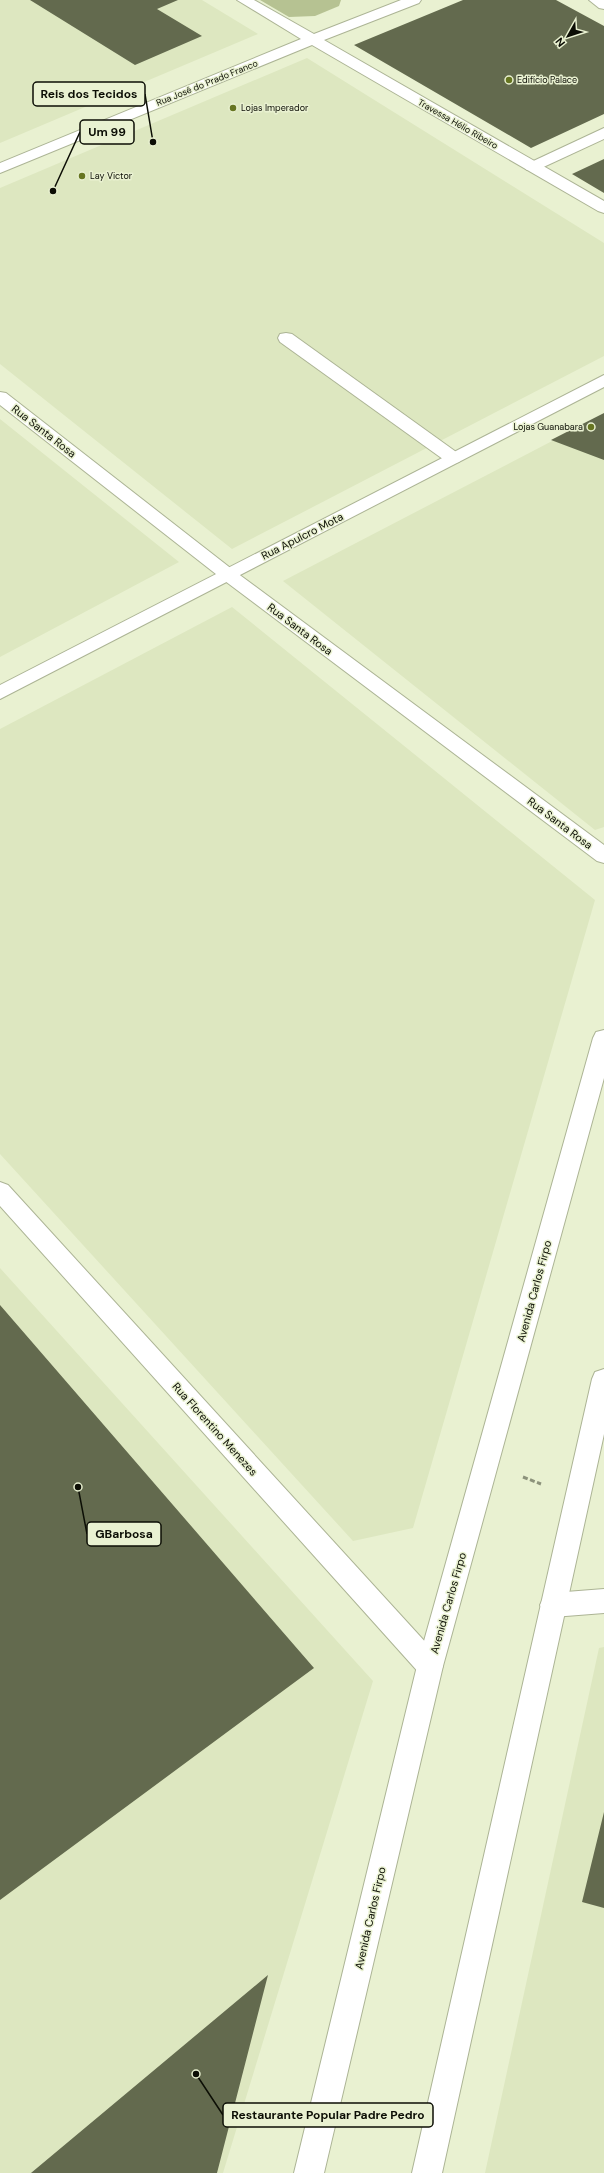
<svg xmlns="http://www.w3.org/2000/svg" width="604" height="2173" viewBox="0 0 604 2173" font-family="'DM Sans',sans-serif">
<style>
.built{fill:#dde7c0}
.green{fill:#b6c292}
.building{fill:#636a4e}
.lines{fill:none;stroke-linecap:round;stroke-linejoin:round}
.service-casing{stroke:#acb495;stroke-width:2}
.pedestrian-casing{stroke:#acb495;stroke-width:2}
.minor-casing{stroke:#acb495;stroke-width:2}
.secondary-casing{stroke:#acb495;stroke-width:2}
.path{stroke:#8c927b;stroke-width:3;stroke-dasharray:5 2.5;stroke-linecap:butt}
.service{fill:#fff;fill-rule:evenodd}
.pedestrian{fill:#fff;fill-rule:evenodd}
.minor{fill:#fff;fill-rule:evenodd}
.secondary{fill:#fff;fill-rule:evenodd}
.poi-dot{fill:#667521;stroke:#e9f1d1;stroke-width:1.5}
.labels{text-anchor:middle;stroke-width:3;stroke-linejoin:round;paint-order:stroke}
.far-poi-label{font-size:9px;fill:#0c0e05;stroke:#e9f1d1;text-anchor:start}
.far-street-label{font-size:9px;fill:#0c0e05;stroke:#e9f1d1}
.street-label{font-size:11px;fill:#0c0e05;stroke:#e9f1d1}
.leader{fill:none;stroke:#0c0e05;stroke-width:1.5}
.callout-dot{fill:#0c0e05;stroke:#e9f1d1;stroke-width:1.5}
.callout{fill:#e9f1d1;stroke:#0c0e05;stroke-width:1.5}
.callout-label{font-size:12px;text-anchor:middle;font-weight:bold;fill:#0c0e05}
</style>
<rect width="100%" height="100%" fill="#e9f1d1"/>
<path class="built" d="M 0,0 L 202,0 L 258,34 L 0,143 Z
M 307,58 L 604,243 L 604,356 L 232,549 L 0,364 L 0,188 Z
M 604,414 L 604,827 L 595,830 L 283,581 Z
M 0,419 L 179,562 L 0,657 Z
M 232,607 L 595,900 L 413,1528 L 353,1541 L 0,1154 L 0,729 Z
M 0,1268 L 373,1681 L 223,2173 L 0,2173 Z
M 604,1647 L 604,2173 L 485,2173 L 599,1648 Z"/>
<path class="green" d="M 260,0 L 341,0 L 339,6 L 315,16 L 289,17 Z"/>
<path class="building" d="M 30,0 L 178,0 L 157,9 L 202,36 L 135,65 Z
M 463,0 L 556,0 L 604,26 L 604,114 L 531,148 L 354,45 Z
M 604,159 L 604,193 L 572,174 Z
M 604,413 L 604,460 L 551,440 Z
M 0,1305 L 314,1668 L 0,1900 Z
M 604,1812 L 604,1908 L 582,1902 Z
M 268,1975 L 217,2173 L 31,2173 Z"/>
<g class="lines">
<defs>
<path id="service" d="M 286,333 L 292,334 L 459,454 L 462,458 L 459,462 L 453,463 L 447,462 L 280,342 L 278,338 L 280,334 Z"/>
<path id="pedestrian" d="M 604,128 L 604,139 L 537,170 L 527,170 L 524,167 L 527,164 Z"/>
<path id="minor" d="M 237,0 L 254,0 L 314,34 L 401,0 L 421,0 L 419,3 L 324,40 L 604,201 L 604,213 L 598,211 L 312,45 L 0,173 L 0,163 L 301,39 Z
M 589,0 L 604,0 L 604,9 L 599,8 Z
M 0,392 L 6,393 L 233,570 L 604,845 L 604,863 L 597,861 L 221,578 L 0,405 Z
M 0,1182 L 8,1185 L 439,1657 L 443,1666 L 439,1675 L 430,1678 L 421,1675 L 0,1206 Z
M 604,1589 L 604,1613 L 553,1617 L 544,1613 L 540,1605 L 544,1597 L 553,1593 Z"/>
<path id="secondary" d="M 604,375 L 604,387 L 0,699 L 0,685 Z
M 604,1030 L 604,1078 L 443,1666 L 324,2173 L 294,2173 L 417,1666 L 593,1038 L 596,1032 Z
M 604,1369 L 604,1434 L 442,2173 L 412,2173 L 592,1379 L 595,1372 Z"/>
</defs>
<use href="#service" class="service-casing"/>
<use href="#pedestrian" class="pedestrian-casing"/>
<use href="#minor" class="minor-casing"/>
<use href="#secondary" class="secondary-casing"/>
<path class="path" d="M 523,1477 L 541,1484"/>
<use href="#service" class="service"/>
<use href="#pedestrian" class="pedestrian"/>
<use href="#minor" class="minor"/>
<use href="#secondary" class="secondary"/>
</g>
<g class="poi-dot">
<circle cx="509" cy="80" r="4"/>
<circle cx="233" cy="108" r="4"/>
<circle cx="82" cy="176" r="4"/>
<circle cx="591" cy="427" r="4"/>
</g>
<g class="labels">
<g class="far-poi-label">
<text x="517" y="83">Edifício Palace</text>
<text x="241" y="111">Lojas Imperador</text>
<text x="90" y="179">Lay Victor</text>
<text x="583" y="430" text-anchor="end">Lojas Guanabara</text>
</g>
<g class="far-street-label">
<text transform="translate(207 83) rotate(-22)" y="3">Rua José do Prado Franco</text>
<text transform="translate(458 124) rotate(30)" y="3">Travessa Hélio Ribeiro</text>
</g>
<g class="street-label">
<text transform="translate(44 431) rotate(38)" y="4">Rua Santa Rosa</text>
<text transform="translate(302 536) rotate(-27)" y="4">Rua Apulcro Mota</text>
<text transform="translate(300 629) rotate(37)" y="4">Rua Santa Rosa</text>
<text transform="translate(560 823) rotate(37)" y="4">Rua Santa Rosa</text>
<text transform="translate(534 1291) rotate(-75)" y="4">Avenida Carlos Firpo</text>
<text transform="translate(215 1429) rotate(48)" y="4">Rua Florentino Menezes</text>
<text transform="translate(448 1603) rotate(-74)" y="4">Avenida Carlos Firpo</text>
<text transform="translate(370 1918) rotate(-77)" y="4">Avenida Carlos Firpo</text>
</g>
</g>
<path class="leader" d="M153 142L145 94M53 191L80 132M78 1487L87 1534M196 2074L223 2115"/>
<g class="callout-dot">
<circle cx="153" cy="142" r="4"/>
<circle cx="53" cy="191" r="4"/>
<circle cx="78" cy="1487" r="4"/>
<circle cx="196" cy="2074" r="4"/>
</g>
<g class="callout">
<rect x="33" y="82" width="112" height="24" rx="4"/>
<rect x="80" y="120" width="54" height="24" rx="4"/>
<rect x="87" y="1522" width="74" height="24" rx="4"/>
<rect x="223" y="2103" width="210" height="24" rx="4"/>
</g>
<g class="callout-label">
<text x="89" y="98">Reis dos Tecidos</text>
<text x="107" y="136">Um 99</text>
<text x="124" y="1538">GBarbosa</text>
<text x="328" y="2119">Restaurante Popular Padre Pedro</text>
</g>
<g transform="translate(568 36) rotate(231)" stroke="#e9f1d1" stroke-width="3" paint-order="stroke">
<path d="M0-3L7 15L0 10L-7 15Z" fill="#0c0e05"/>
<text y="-6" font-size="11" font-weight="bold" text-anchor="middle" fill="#0c0e05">N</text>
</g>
</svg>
